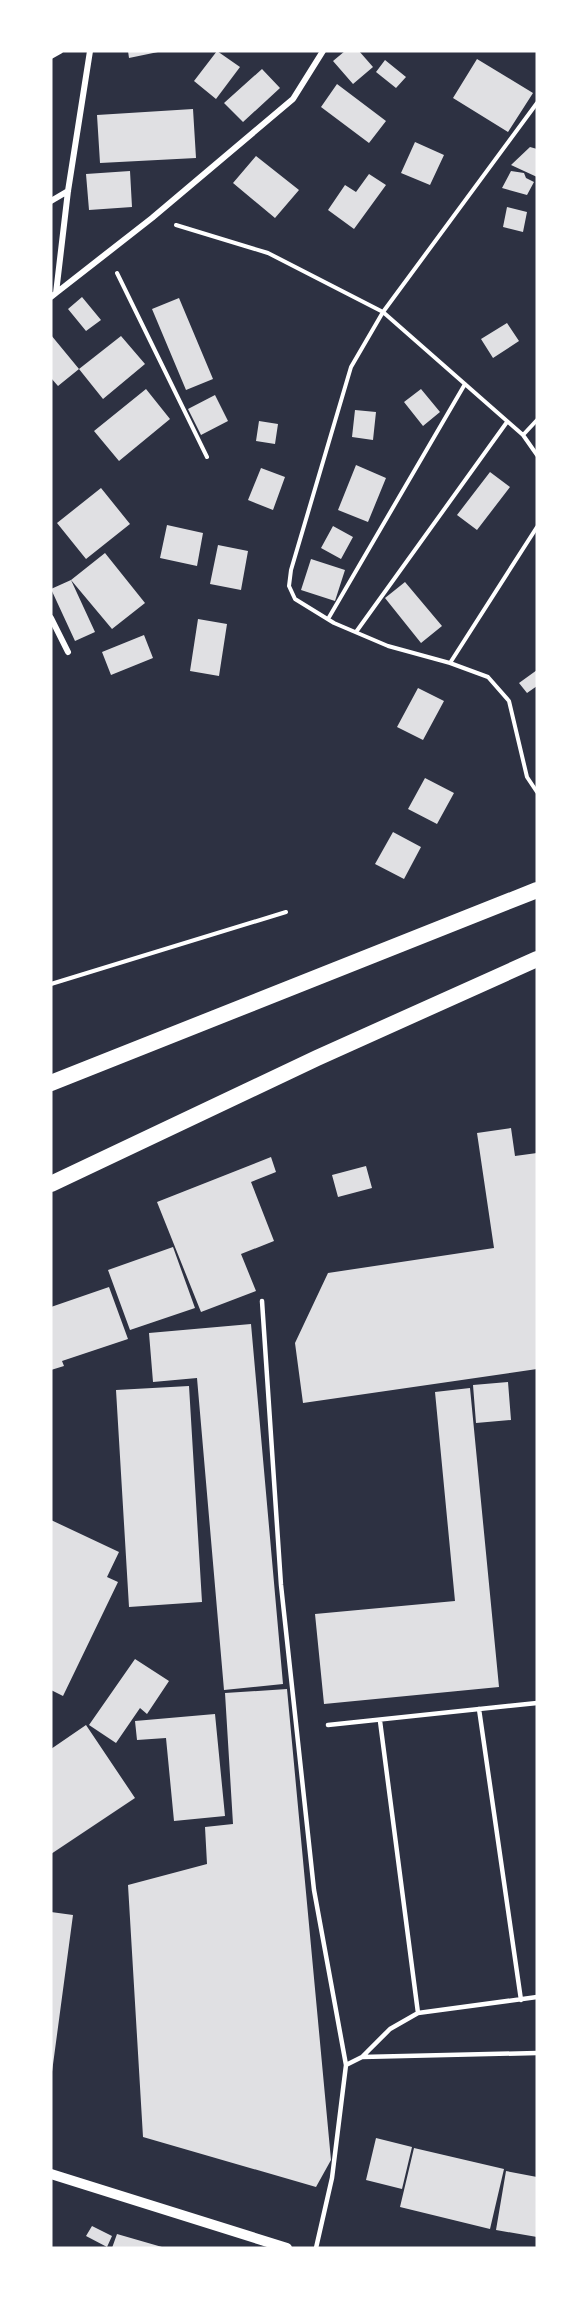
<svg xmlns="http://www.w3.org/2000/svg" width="588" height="2299" viewBox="0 0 588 2299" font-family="Rubik,sans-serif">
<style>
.building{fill:#e0e0e3}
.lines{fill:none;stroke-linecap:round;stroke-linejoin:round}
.path{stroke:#fff;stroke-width:4}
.service{stroke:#fff;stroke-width:4.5}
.minor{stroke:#fff;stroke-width:6}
.tertiary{stroke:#fff;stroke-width:10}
.trunk{stroke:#fff;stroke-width:16}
</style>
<rect width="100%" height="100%" fill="#2d3142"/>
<path class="building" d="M 128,51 L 158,51 L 158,52 L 129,58 Z
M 217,51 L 240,67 L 216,99 L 194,81 Z
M 345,51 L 359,51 L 373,67 L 353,84 L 333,61 Z
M 477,59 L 533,93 L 508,132 L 453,98 Z
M 385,60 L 406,77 L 396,88 L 376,72 Z
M 262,69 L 280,88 L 243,122 L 224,103 Z
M 337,84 L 386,121 L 369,143 L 321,107 Z
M 193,109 L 196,158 L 100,163 L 97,115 Z
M 415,142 L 444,155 L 430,185 L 401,173 Z
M 530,147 L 537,149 L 537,177 L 511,165 Z
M 256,156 L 299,190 L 275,218 L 233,183 Z
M 130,171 L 132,207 L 89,210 L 86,174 Z
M 511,171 L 524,173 L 526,178 L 534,182 L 527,195 L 502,188 Z
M 369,174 L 386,185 L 354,229 L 328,210 L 345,185 L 356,192 Z
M 507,207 L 527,212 L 523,232 L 503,227 Z
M 82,297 L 101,320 L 86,331 L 68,309 Z
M 179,298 L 213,379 L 186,390 L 152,309 Z
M 507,323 L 519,341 L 493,358 L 481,339 Z
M 51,335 L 79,369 L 58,386 L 51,378 Z
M 121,336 L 145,364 L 103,399 L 79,369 Z
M 146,389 L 170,419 L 119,461 L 94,431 Z
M 421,389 L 440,412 L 423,426 L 404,402 Z
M 215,395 L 228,421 L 201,435 L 188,409 Z
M 355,410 L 376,412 L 373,440 L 352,437 Z
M 259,421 L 278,424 L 275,444 L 256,441 Z
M 356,465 L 386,478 L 368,522 L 338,510 Z
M 261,468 L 285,477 L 273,510 L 248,500 Z
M 490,472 L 510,487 L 477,530 L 457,515 Z
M 101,488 L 130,524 L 86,559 L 57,523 Z
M 167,525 L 203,533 L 197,566 L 160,558 Z
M 333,526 L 353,537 L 341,559 L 321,548 Z
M 218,545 L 248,551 L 241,590 L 210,584 Z
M 105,553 L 145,603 L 112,629 L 71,580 Z
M 311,559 L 345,570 L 335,601 L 301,590 Z
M 71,580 L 95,632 L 75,641 L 51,589 Z
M 405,582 L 442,626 L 421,643 L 385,598 Z
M 198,619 L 227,624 L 219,676 L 190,671 Z
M 144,635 L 153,658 L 111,675 L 102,652 Z
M 537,670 L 537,686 L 527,693 L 519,683 Z
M 418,688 L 444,701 L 423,740 L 397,727 Z
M 425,778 L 454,793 L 437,824 L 408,809 Z
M 393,832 L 421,847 L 404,879 L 375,864 Z
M 511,1128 L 515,1156 L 537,1153 L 537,1369 L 303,1403 L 295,1343 L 328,1273 L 494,1248 L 477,1133 Z
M 271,1157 L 276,1172 L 251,1182 L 274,1241 L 241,1254 L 256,1291 L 201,1312 L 157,1202 Z
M 366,1166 L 372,1188 L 338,1197 L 332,1175 Z
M 173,1247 L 195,1308 L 130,1330 L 108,1270 Z
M 109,1287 L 128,1339 L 62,1361 L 64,1366 L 51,1370 L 51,1307 Z
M 251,1324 L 283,1684 L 224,1690 L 197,1378 L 153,1382 L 149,1333 Z
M 508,1382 L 511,1420 L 476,1423 L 473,1385 Z
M 189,1386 L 202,1602 L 129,1607 L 116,1390 Z
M 470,1388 L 499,1687 L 324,1704 L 315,1614 L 455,1601 L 435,1392 Z
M 51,1520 L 119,1552 L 107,1577 L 118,1582 L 63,1696 L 51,1690 Z
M 135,1659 L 169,1681 L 147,1714 L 140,1708 L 116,1743 L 89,1725 Z
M 287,1689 L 331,2160 L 316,2187 L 143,2137 L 128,1885 L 207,1864 L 205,1827 L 233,1824 L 225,1693 Z
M 215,1714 L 225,1816 L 174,1821 L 166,1738 L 137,1740 L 135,1721 Z
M 86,1725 L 135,1798 L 51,1854 L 51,1749 Z
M 51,1912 L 73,1915 L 52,2072 L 51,2072 Z
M 376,2138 L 412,2147 L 402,2189 L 366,2180 Z
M 414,2148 L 504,2169 L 490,2229 L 400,2207 Z
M 506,2171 L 537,2177 L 537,2237 L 496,2230 Z
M 92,2226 L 112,2236 L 107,2247 L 86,2236 Z
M 117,2234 L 162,2247 L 162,2248 L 112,2248 Z"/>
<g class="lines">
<path class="path" d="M 537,103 L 383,312 L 351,367 L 291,570 L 289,586 L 295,599 L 334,623 L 388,646 L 450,663 L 488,677 L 509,701 L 527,777 L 537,792
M 176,225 L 268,253 L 383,312 L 523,435 L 537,455
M 117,273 L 207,457
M 523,435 L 537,420
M 328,619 L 465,384
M 356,632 L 507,422
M 450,663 L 537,527
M 51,984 L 286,912"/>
<path class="service" d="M 262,1301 L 281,1585 L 314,1890 L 346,2065
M 479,1709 L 521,2000
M 380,1721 L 418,2013
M 328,1725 L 537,1703
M 362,2057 L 537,2053
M 316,2248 L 332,2178 L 346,2065 L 362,2057 L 390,2029 L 418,2013 L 537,1997"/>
<path class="minor" d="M 51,56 L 60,51
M 51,201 L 68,191
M 56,293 L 152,218 L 293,99 L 323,51
M 51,297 L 56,293 L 68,191 L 90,51
M 51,618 L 68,652"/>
<path class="tertiary" d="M 51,2174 L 287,2248"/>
<path class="trunk" d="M 51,1083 L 537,890
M 51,1184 L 317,1058 L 537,959"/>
</g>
<rect width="588" height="2299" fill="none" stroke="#ffffff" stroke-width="105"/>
</svg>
